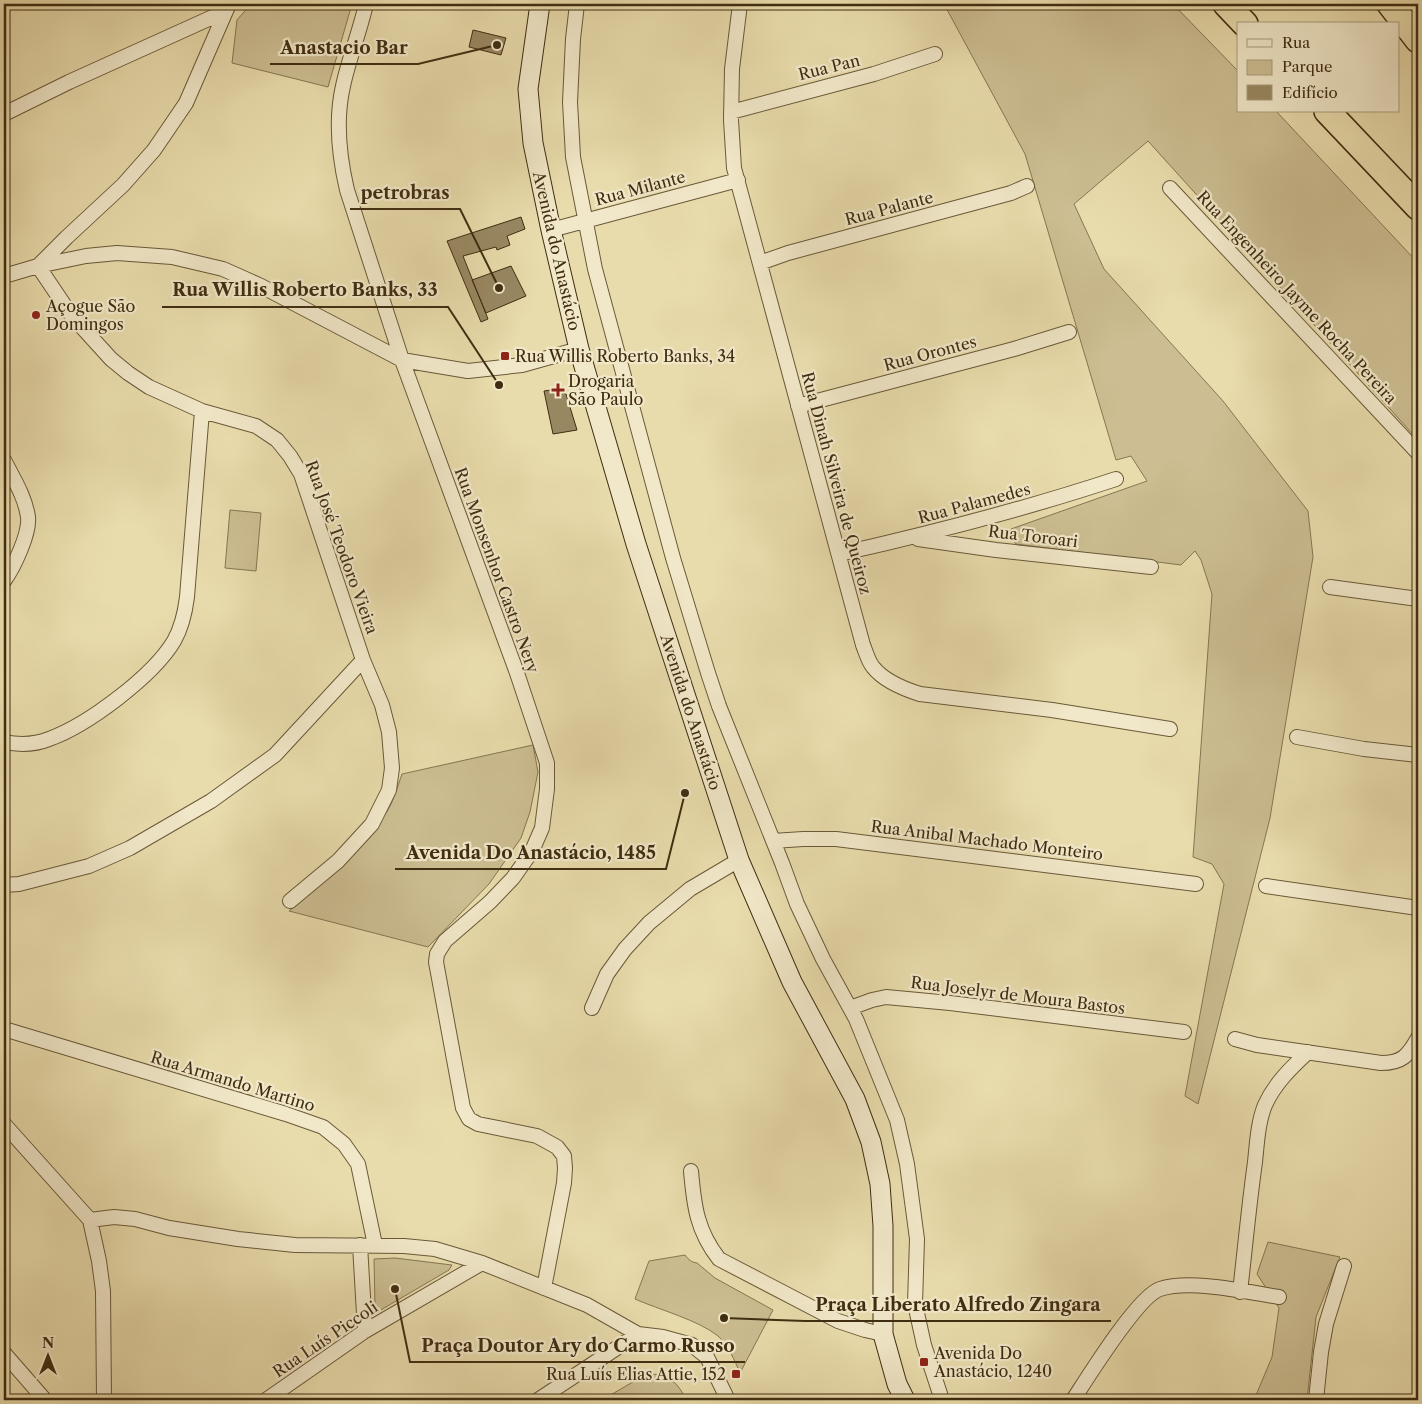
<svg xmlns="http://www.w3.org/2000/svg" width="1422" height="1404" viewBox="0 0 1422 1404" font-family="'Libre Caslon Text',serif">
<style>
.green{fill:#ccbe92;stroke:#867652}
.building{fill:#988862;stroke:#402d11}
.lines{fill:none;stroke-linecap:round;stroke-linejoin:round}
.minor-casing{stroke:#6a5938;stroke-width:16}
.secondary-casing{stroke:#402d11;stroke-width:21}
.motorway-casing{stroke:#402d11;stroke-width:28}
.minor{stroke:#f1e8c9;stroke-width:14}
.secondary{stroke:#f1e8c9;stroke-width:19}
.motorway{stroke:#e9dcac;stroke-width:25}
.poi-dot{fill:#8f2418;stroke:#f1e8c9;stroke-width:2}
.labels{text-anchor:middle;stroke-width:4.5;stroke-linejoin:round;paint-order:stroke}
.street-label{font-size:16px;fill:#402d11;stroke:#f1e8c9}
.poi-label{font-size:16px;fill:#402d11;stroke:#f1e8c9;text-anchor:start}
.leader{fill:none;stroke:#402d11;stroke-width:2}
.callout-dot{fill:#402d11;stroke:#f1e8c9;stroke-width:2}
.callout-label{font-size:18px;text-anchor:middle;font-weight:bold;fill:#402d11;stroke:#f1e8c9;stroke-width:4.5;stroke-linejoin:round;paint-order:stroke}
</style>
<rect width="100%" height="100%" fill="#e9dcac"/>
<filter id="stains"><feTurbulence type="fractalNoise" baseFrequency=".004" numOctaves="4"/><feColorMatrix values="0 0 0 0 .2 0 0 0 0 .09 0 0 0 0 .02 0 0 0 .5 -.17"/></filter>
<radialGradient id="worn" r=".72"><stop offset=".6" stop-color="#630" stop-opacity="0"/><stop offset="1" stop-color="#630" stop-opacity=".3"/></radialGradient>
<path class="green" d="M 251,4 L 352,4 L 328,87 L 232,63 L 237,20 Z
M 944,4 L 1173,4 L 1238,71 L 1238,111 L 1276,111 L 1418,263 L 1418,440 L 1148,141 L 1074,204 L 1104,269 L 1223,401 L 1308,511 L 1313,557 L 1270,818 L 1198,1104 L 1185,1096 L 1224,884 L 1212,864 L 1193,857 L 1212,594 L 1201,560 L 1195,551 L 1181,565 L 1016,544 L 1011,537 L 1011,529 L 1147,481 L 1131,456 L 1116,460 L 1025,154 Z
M 230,510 L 261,513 L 256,571 L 225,568 Z
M 533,745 L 538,772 L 530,812 L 521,838 L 489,884 L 428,947 L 289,911 C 320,886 362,849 384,816 C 393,804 397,788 402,774 Z
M 1268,1242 L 1340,1257 L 1316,1317 L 1307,1400 L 1254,1400 L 1272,1357 L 1279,1308 L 1257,1274 Z
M 685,1255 C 689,1260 691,1262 697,1263 L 715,1278 L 773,1310 L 740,1373 C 735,1361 728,1345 718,1336 C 698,1320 660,1310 635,1299 L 649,1261 Z
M 395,1258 L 452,1265 L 449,1270 L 379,1311 L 375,1305 L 374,1259 Z
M 652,1374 C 670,1375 679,1384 686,1400 L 602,1400 L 643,1376 Z"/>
<path class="building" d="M 473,30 L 506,38 L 501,55 L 469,47 Z
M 521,217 L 525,229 L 507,236 L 510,245 L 497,250 L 496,247 L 463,256 L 488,319 L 481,322 L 447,241 Z
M 511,266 L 526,296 L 486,313 L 472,280 Z
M 558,389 L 566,394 L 577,430 L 553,434 L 544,391 Z"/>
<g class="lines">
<defs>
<path id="minor" d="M 366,4 C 360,31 349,58 343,86 C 335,121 339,156 347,190 L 402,360 L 517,673 L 547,763 L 547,789 L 542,828 L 532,851 L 513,878 L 490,902 L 445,941 L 437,954 L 436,962 L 463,1108 L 469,1119 L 478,1124 L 537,1136 L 557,1147 L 564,1156 L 565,1168 L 564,1183 L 544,1288
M 577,4 L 573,39 L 570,102 L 573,157 L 595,269 L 673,558 L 708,673 L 719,706 L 782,863 L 797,904 L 823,959 L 856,1019 L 897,1120 L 907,1164 L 917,1239 L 915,1304 L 924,1345 L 942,1400
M 740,4 L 732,69 L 731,120 L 734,168 L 863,645 C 866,652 868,661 873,667 C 884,681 904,689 920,694 L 1052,710 L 1170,729
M 731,112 L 874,74 L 935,54
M 4,114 L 69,82 L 226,11
M 1170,188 L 1418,453
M 551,230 L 738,180
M 760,263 L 788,253 L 1011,193 L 1027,186
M 38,266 L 71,315 L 111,359 L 128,373 L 149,387 L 202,411 L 256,426 L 277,440 L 290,456 L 301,474 L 363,660 L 382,705 L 389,732 L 392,768 L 389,790 L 372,824 L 338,861 L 290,901
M 38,266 L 67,237 L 123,185 L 154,150 L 186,103 L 229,4
M 4,276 L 38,266 L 86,256 L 117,253 L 172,257 L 223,269 L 261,286 L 402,360 L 468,371 L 522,365 L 579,349
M 798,406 L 1014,349 L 1069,332
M 4,460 C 13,478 25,496 28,517 C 30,533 14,567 4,581
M 918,539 L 996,550 L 1151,567
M 839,554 C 932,533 1025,509 1116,479
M 1330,587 L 1418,599
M 1297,737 L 1364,749 L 1418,755
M 4,742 C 19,745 34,745 49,739 C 88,725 153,676 174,641 C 182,627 185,613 187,597 L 202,411
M 773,841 L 803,839 L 836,839 L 1196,884
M 4,885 L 19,884 L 89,866 L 130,848 L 211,801 L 275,755 L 363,660
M 1266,886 L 1418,908
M 592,1008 L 607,974 L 625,949 L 649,923 L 690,889 L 739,860
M 850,1008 L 872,1000 L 886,997 L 950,1003 L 1184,1032
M 4,1029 L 286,1114 L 323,1127 L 344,1144 L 358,1164 L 375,1245
M 1235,1039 L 1257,1045 L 1381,1063 C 1402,1063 1408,1056 1418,1038
M 4,1124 L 90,1220 L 99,1261 L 103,1291 L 104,1400
M 691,1171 C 694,1206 697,1231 719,1259 L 838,1321 L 865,1330 L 883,1334
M 90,1220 L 114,1217 L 135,1219 L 169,1228 L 238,1239 L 295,1245 L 404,1246 L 435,1249 L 482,1263 L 587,1305 L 638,1334
M 360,1245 L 365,1331
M 1240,1292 C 1245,1248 1249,1205 1255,1162 C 1257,1143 1258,1122 1265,1105 C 1275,1083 1291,1068 1308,1052
M 4,1353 L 45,1400
M 266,1400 L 365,1331 L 482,1263
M 538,1400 L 638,1334 L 663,1337 L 692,1345 L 707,1357 L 728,1400
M 1073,1400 C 1088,1377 1138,1296 1160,1289 C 1191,1279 1247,1292 1279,1297
M 1316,1400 L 1321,1352 L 1326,1324 L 1344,1266"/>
<path id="secondary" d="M 540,4 L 528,89 L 533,143 L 551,230 L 579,349 L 636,544 L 739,860 L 792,982 L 855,1099 L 871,1142 L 880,1184 L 883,1226 L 883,1334 L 897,1384 L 905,1400"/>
<path id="motorway" d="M 1226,4 L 1245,24
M 1390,4 L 1418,40
M 1327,111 L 1418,207"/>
</defs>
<use href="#minor" class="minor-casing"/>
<use href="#secondary" class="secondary-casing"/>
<use href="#motorway" class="motorway-casing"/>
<use href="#minor" class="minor"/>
<use href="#secondary" class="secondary"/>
<use href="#motorway" class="motorway"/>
</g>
<g class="poi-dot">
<circle cx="36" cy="315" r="5"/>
<rect x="500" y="351" width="10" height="10" rx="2.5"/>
<path d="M555.5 382.5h5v5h5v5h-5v5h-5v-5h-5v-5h5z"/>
<rect x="919" y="1357" width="10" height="10" rx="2.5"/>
<rect x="731" y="1369" width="10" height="10" rx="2.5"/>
</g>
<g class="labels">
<g class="street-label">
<text transform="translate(829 67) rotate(-14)" y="6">Rua Pan</text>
<text transform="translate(640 188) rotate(-15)" y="6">Rua Milante</text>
<text transform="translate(889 208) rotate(-15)" y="6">Rua Palante</text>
<text transform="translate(557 251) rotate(77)" y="6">Avenida do Anastácio</text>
<text transform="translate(1297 297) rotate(47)" y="6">Rua Engenheiro Jayme Rocha Pereira</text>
<text transform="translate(930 353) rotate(-15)" y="6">Rua Orontes</text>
<text transform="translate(837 483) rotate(75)" y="6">Rua Dinah Silveira de Queiroz</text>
<text transform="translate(974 503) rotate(-15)" y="6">Rua Palamedes</text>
<text transform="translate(1033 536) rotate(7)" y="6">Rua Toroari</text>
<text transform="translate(342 547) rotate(70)" y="6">Rua José Teodoro Vieira</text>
<text transform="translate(497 570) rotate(70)" y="6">Rua Monsenhor Castro Nery</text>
<text transform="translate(691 712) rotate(72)" y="6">Avenida do Anastácio</text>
<text transform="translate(987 840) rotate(7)" y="6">Rua Anibal Machado Monteiro</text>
<text transform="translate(1018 995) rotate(7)" y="6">Rua Joselyr de Moura Bastos</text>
<text transform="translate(233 1081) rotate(17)" y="6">Rua Armando Martino</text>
<text transform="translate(325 1339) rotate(-34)" y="6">Rua Luís Piccoli</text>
</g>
<g class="poi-label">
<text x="46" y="312">Açogue São<tspan x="46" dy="18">Domingos</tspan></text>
<text x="515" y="362">Rua Willis Roberto Banks, 34</text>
<text x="568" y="387">Drogaria<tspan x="568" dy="18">São Paulo</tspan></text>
<text x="934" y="1359">Avenida Do<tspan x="934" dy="18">Anastácio, 1240</tspan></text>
<text x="726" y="1380" text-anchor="end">Rua Luís Elias Attie, 152</text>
</g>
</g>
<path class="leader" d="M497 45L418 64H270M499 288L460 209H350M499 385L448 307H162M685 793L666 869H395M724 1318L805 1321H1111M395 1289L410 1362H745"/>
<g class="callout-dot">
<circle cx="497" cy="45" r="5"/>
<circle cx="499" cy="288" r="5"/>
<circle cx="499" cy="385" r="5"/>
<circle cx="685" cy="793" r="5"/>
<circle cx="724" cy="1318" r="5"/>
<circle cx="395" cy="1289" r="5"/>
</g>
<g class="callout-label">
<text x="344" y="54">Anastacio Bar</text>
<text x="405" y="199">petrobras</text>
<text x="305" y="296">Rua Willis Roberto Banks, 33</text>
<text x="531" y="859">Avenida Do Anastácio, 1485</text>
<text x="958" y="1311">Praça Liberato Alfredo Zingara</text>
<text x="578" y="1352">Praça Doutor Ary do Carmo Russo</text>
</g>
<rect width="1422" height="1404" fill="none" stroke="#e9dcac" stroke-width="20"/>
<rect x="5" y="5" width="1412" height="1394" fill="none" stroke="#402d11" stroke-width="2.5"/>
<rect x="10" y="10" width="1402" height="1384" fill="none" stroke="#402d11"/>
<rect x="1237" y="22" width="162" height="90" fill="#f1e8c9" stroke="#aa9d7f"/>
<rect x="1247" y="39" width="25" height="8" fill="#f1e8c9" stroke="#aa9d7f"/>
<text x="1282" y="48" font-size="15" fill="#402d11">Rua</text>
<rect x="1247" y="60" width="25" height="15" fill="#ccbe92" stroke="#aa9d7f"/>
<text x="1282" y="72" font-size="15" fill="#402d11">Parque</text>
<rect x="1247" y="85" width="25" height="15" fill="#988862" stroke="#aa9d7f"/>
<text x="1282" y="98" font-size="15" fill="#402d11">Edifício</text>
<g transform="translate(48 1356)" stroke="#f1e8c9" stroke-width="4" paint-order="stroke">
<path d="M0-4L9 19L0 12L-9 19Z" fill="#402d11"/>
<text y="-8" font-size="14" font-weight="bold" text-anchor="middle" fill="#402d11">N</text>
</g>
<rect width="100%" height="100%" filter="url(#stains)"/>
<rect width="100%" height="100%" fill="url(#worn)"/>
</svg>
